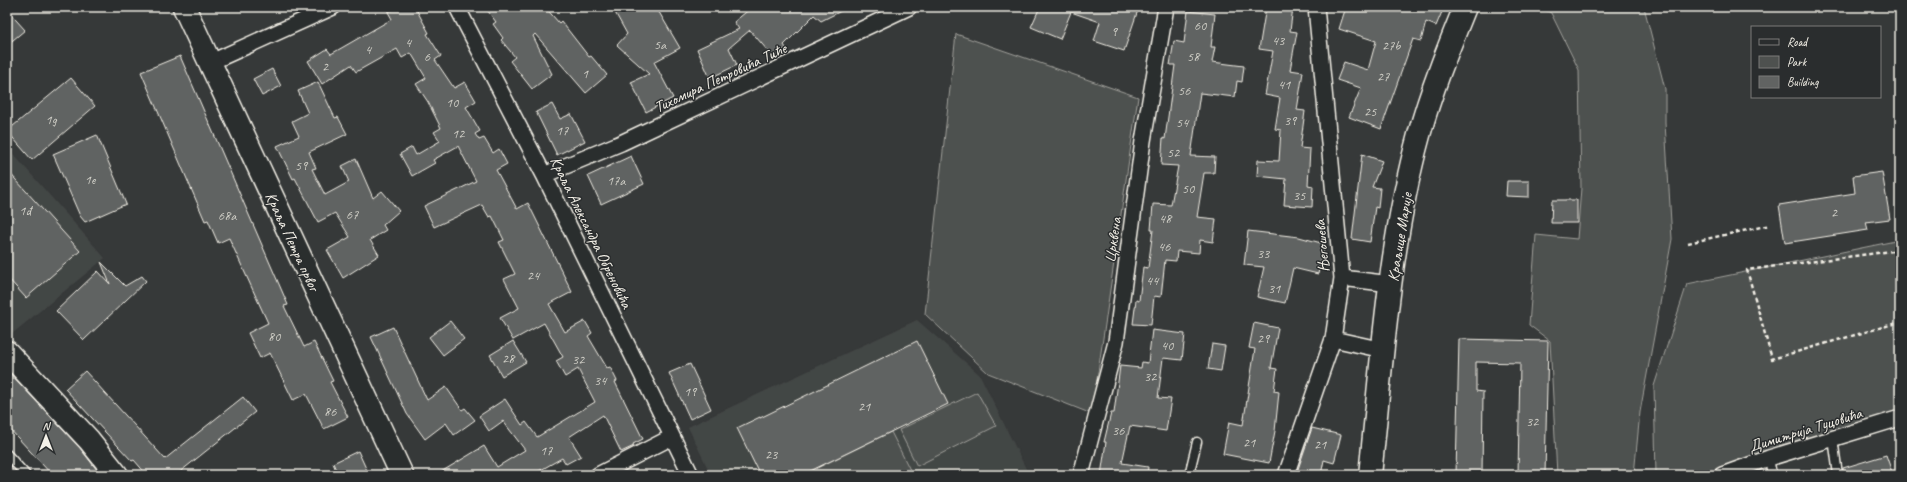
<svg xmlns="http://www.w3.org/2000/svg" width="1907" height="482" viewBox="0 0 1907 482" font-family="Caveat,sans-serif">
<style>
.built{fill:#434645}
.green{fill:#4e514f;stroke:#a1a19c}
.building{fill:#616362;stroke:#f4f1e8}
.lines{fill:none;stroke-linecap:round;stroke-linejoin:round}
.lane-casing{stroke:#f4f1e8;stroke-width:11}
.street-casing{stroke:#f4f1e8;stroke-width:18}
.secondary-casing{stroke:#f4f1e8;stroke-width:25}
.path{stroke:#f4f1e8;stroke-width:2.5;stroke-dasharray:4 3;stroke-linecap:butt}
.lane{stroke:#2a2d2e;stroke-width:8}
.street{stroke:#2a2d2e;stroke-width:15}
.secondary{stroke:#2a2d2e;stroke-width:22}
.labels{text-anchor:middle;stroke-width:3;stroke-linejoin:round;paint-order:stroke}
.number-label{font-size:14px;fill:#cfcec6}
.street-label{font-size:16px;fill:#f4f1e8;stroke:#2a2d2e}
</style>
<rect width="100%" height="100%" fill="#363939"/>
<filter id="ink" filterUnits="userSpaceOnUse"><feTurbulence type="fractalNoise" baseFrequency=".025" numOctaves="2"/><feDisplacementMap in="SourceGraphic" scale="8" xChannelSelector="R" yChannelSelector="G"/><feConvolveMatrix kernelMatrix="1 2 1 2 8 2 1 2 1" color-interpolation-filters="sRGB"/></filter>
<g filter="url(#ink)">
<path class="built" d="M 7,147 L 105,258 L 13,333 L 7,327 Z
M 917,320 L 980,375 L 1029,475 L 711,475 L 688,427 Z"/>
<path class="green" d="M 1540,7 L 1644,7 L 1665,89 L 1665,123 L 1672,239 L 1640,412 L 1634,475 L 1557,475 L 1550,341 L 1529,325 L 1536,235 L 1577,239 L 1581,188 L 1579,70 L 1551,13 Z
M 956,34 L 1138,97 L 1092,414 L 988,373 L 925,314 Z
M 1900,240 L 1900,411 L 1719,475 L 1656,475 L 1654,386 L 1687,284 Z
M 977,392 L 996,426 L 917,466 L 899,430 Z
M 891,432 L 911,472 L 904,475 L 816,475 L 813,470 Z"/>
<path class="building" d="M 398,7 L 415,7 L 429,33 L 427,34 L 441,56 L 435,60 L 454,88 L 465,82 L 476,101 L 466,107 L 480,131 L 475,134 L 479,140 L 484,138 L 493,153 L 499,149 L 507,164 L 496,170 L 517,209 L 528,203 L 572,292 L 549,304 L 565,332 L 585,321 L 592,333 L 588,336 L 607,368 L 610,367 L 617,381 L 615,382 L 643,439 L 633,444 L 634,446 L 621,452 L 603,415 L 569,437 L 581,456 L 566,464 L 562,458 L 532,475 L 436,475 L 484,446 L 497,467 L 525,450 L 503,421 L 489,431 L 479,416 L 505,399 L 522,425 L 526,422 L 537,437 L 595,402 L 578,369 L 565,377 L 556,361 L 563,357 L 544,323 L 513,340 L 500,318 L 519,308 L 504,279 L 515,274 L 499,242 L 504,240 L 492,216 L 489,217 L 482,205 L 434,227 L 424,206 L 476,181 L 458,146 L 433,160 L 435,163 L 412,176 L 400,154 L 412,147 L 416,155 L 440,141 L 434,132 L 441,128 L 428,102 L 416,84 L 426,78 L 411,53 L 402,58 L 397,49 L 356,72 L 351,65 L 322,84 L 308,61 L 327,49 L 331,54 L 392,19 L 388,12 Z
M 485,7 L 545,7 L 559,23 L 561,21 L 589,57 L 591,56 L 607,75 L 586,93 L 535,34 L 533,36 L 552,74 L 532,89 L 510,61 L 515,57 L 501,40 L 503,38 L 493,24 L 496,22 Z
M 612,7 L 656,7 L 680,48 L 654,62 L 673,98 L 646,112 L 631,82 L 649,74 L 617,45 L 627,34 Z
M 752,7 L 849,7 L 821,21 L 814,15 L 784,45 L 786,48 L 774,58 L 750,30 L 729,48 L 737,65 L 710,78 L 697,49 L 739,29 L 734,22 Z
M 1040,7 L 1139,7 L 1124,51 L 1094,41 L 1100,22 L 1071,12 L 1060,39 L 1031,27 Z
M 1266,7 L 1293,7 L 1290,31 L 1297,32 L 1290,70 L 1303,72 L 1297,110 L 1305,111 L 1300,148 L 1310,149 L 1308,185 L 1313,186 L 1312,207 L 1284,205 L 1286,179 L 1257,176 L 1258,160 L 1279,161 L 1281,130 L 1275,129 L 1280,98 L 1265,95 L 1273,51 L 1259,49 Z
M 1346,7 L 1444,7 L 1436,26 L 1426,22 L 1421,41 L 1413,39 L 1381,129 L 1349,117 L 1361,88 L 1337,80 L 1344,62 L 1368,70 L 1376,41 L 1339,29 Z
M 7,10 L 25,30 L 7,45 Z
M 1188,11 L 1215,14 L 1211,47 L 1215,47 L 1212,62 L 1244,66 L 1242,82 L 1237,81 L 1235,97 L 1200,93 L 1191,156 L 1215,157 L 1214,173 L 1204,173 L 1197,217 L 1216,219 L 1213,242 L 1200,240 L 1199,253 L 1177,251 L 1176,261 L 1165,260 L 1161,297 L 1154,296 L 1151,325 L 1133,324 L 1136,300 L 1139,301 L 1143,267 L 1148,268 L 1153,230 L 1151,230 L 1153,204 L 1171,205 L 1178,166 L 1161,165 L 1163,138 L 1165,139 L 1175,65 L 1170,65 L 1174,41 L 1184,43 Z
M 180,56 L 288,305 L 284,306 L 304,347 L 314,342 L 333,381 L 330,382 L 348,417 L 324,429 L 306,394 L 293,400 L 270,353 L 260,358 L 248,333 L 268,323 L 229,238 L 218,243 L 208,220 L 205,221 L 141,72 Z
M 272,69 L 281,86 L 262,96 L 253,79 Z
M 71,78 L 95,106 L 32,160 L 7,131 Z
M 318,82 L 335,118 L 338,117 L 347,134 L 309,152 L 316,168 L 312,169 L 325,195 L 349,182 L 342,166 L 356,159 L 373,198 L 382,191 L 399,211 L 383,225 L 386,230 L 370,240 L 379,255 L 343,278 L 327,250 L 350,237 L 335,213 L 318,222 L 295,178 L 293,179 L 277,146 L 299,136 L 292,121 L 308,113 L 298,91 Z
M 552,104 L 560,119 L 571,114 L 585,141 L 557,155 L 536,112 Z
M 97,135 L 126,204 L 85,222 L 80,216 L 53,154 Z
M 1362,154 L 1382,161 L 1372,187 L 1380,188 L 1378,208 L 1375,207 L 1370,242 L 1352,239 Z
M 631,156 L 644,184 L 601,204 L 588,176 Z
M 7,170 L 80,251 L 26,298 L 7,277 Z
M 1882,172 L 1890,219 L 1866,222 L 1868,230 L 1785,243 L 1779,205 L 1855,193 L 1853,176 Z
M 1507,181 L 1529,181 L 1529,197 L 1506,196 Z
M 1552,200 L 1577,200 L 1577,223 L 1551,223 Z
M 1248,231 L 1299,237 L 1325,244 L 1318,274 L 1293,268 L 1285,303 L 1257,297 L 1264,267 L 1244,265 Z
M 101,262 L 125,286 L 142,276 L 146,281 L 84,340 L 56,311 L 98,271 L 110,284 Z
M 450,321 L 464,339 L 443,355 L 429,337 Z
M 1254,323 L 1278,328 L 1271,368 L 1277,369 L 1274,391 L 1279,392 L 1275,431 L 1269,463 L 1223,454 L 1229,422 L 1243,425 L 1255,349 L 1249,348 Z
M 393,327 L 427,400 L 446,387 L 462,410 L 465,408 L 475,420 L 454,435 L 446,423 L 425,439 L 407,414 L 371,337 Z
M 1152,330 L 1185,334 L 1182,360 L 1163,358 L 1158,398 L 1171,399 L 1166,431 L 1130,426 L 1122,463 L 1148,467 L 1147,475 L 1101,475 L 1106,442 L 1104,442 L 1111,413 L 1114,413 L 1120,366 L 1141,368 L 1142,362 L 1148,363 Z
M 1459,339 L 1548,341 L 1545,475 L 1518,475 L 1520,363 L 1476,362 L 1476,391 L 1483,392 L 1482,475 L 1456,475 Z
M 513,341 L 526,362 L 502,376 L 490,355 Z
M 917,341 L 948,404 L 802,475 L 760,475 L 737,428 L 760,417 L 760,418 Z
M 1212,344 L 1225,346 L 1221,371 L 1208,369 Z
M 690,364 L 711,409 L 690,419 L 669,373 Z
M 7,370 L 80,448 L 101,475 L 52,475 L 7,426 Z
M 85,371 L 165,459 L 243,397 L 255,412 L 176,475 L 147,475 L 134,460 L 132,461 L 65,389 Z
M 1312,428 L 1341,435 L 1334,463 L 1324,460 L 1321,475 L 1296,475 Z
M 358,451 L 369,475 L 338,475 L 333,463 Z
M 1886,455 L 1893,475 L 1843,475 L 1843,468 Z"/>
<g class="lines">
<defs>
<path id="lane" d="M 1833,438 L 1838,475
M 7,454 L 26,475
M 1769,458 L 1772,475
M 1189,475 L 1197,442"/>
<path id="street" d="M 457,7 L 544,175 L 691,475
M 209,63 L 333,7
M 544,175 L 621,143 L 909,7
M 1342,278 L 1391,284
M 1333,339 L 1383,350
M 598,475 L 672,437
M 1081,475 L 1116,342 L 1143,141 L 1166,7
M 1286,475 L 1333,339 L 1342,278 L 1316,7
M 1722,475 L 1769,458 L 1900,418"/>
<path id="secondary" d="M 184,7 L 402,475
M 7,352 L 89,440 L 117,475
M 1370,475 C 1382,362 1389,244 1419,135 C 1431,91 1448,49 1465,7"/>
</defs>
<use href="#lane" class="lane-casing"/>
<use href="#street" class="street-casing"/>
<use href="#secondary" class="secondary-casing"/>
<path class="path" d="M 1688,243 L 1770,225
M 1900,250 L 1747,270 L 1772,359 L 1900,322"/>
<use href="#lane" class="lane"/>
<use href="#street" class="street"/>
<use href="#secondary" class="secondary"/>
</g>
</g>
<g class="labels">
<g class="number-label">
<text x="1200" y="30">60</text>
<text x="1114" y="36">9</text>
<text x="1278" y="45">43</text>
<text x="408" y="47">4</text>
<text x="660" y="49">5a</text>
<text x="1391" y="50">27b</text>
<text x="368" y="54">4</text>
<text x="427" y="61">6</text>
<text x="1193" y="61">58</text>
<text x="325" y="71">2</text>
<text x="585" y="78">1</text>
<text x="1383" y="81">27</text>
<text x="1284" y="89">41</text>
<text x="1184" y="95">56</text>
<text x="452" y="107">10</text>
<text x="1370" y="116">25</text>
<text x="51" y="124">1g</text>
<text x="1290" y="125">39</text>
<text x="1182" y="127">54</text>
<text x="562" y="135">17</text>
<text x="458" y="138">12</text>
<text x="1173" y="157">52</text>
<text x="301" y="170">59</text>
<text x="90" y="184">1e</text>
<text x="616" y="185">17a</text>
<text x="1188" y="193">50</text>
<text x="1299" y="200">35</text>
<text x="25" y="215">1đ</text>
<text x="1834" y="217">2</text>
<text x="352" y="219">67</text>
<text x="227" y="220">68a</text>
<text x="1165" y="223">48</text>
<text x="1164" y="251">46</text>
<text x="1263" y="258">33</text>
<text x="533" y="280">24</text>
<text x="1152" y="285">44</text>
<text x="1274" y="293">31</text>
<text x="274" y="341">80</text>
<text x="1263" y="343">29</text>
<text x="1167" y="350">40</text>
<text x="508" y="363">28</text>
<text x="578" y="364">32</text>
<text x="1150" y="381">32</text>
<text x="600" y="385">34</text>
<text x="690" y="396">19</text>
<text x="864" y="411">21</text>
<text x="330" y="416">86</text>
<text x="1532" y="426">32</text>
<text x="1118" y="435">36</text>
<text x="1249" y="447">21</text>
<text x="1320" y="449">21</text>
<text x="546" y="455">17</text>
<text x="771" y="459">23</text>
</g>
<g class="street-label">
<text transform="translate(720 77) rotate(-25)" y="6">Тихомира Петровића Тиће</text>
<text transform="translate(592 232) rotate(64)" y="6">Краља Александра Обреновића</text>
<text transform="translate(1399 237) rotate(-81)" y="6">Краљице Марије</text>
<text transform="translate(1112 240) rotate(-82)" y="6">Црквена</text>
<text transform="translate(293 241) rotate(65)" y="6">Краља Петра првог</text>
<text transform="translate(1321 246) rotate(-95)" y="6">Његошева</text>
<text transform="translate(1805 429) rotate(-17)" y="6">Димитрија Туцовића</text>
</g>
</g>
<rect width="1907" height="482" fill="none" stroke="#2a2d2e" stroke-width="24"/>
<rect x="12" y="12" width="1883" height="458" fill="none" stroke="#f4f1e8" stroke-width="1.5" filter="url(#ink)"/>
<rect x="1751" y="26" width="130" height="72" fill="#2a2d2e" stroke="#7b7b78"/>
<rect x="1759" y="39" width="20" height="6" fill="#2a2d2e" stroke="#7b7b78"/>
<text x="1787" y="46" font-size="12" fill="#f4f1e8">Road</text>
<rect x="1759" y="56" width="20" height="12" fill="#4e514f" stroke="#7b7b78"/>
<text x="1787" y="66" font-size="12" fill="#f4f1e8">Park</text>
<rect x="1759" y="76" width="20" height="12" fill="#616362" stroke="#7b7b78"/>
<text x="1787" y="86" font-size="12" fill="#f4f1e8">Building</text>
<g transform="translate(46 436)" stroke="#2a2d2e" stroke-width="3" paint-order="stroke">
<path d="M0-3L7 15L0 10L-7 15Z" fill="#f4f1e8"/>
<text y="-6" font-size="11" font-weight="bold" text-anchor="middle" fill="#f4f1e8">N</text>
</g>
</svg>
